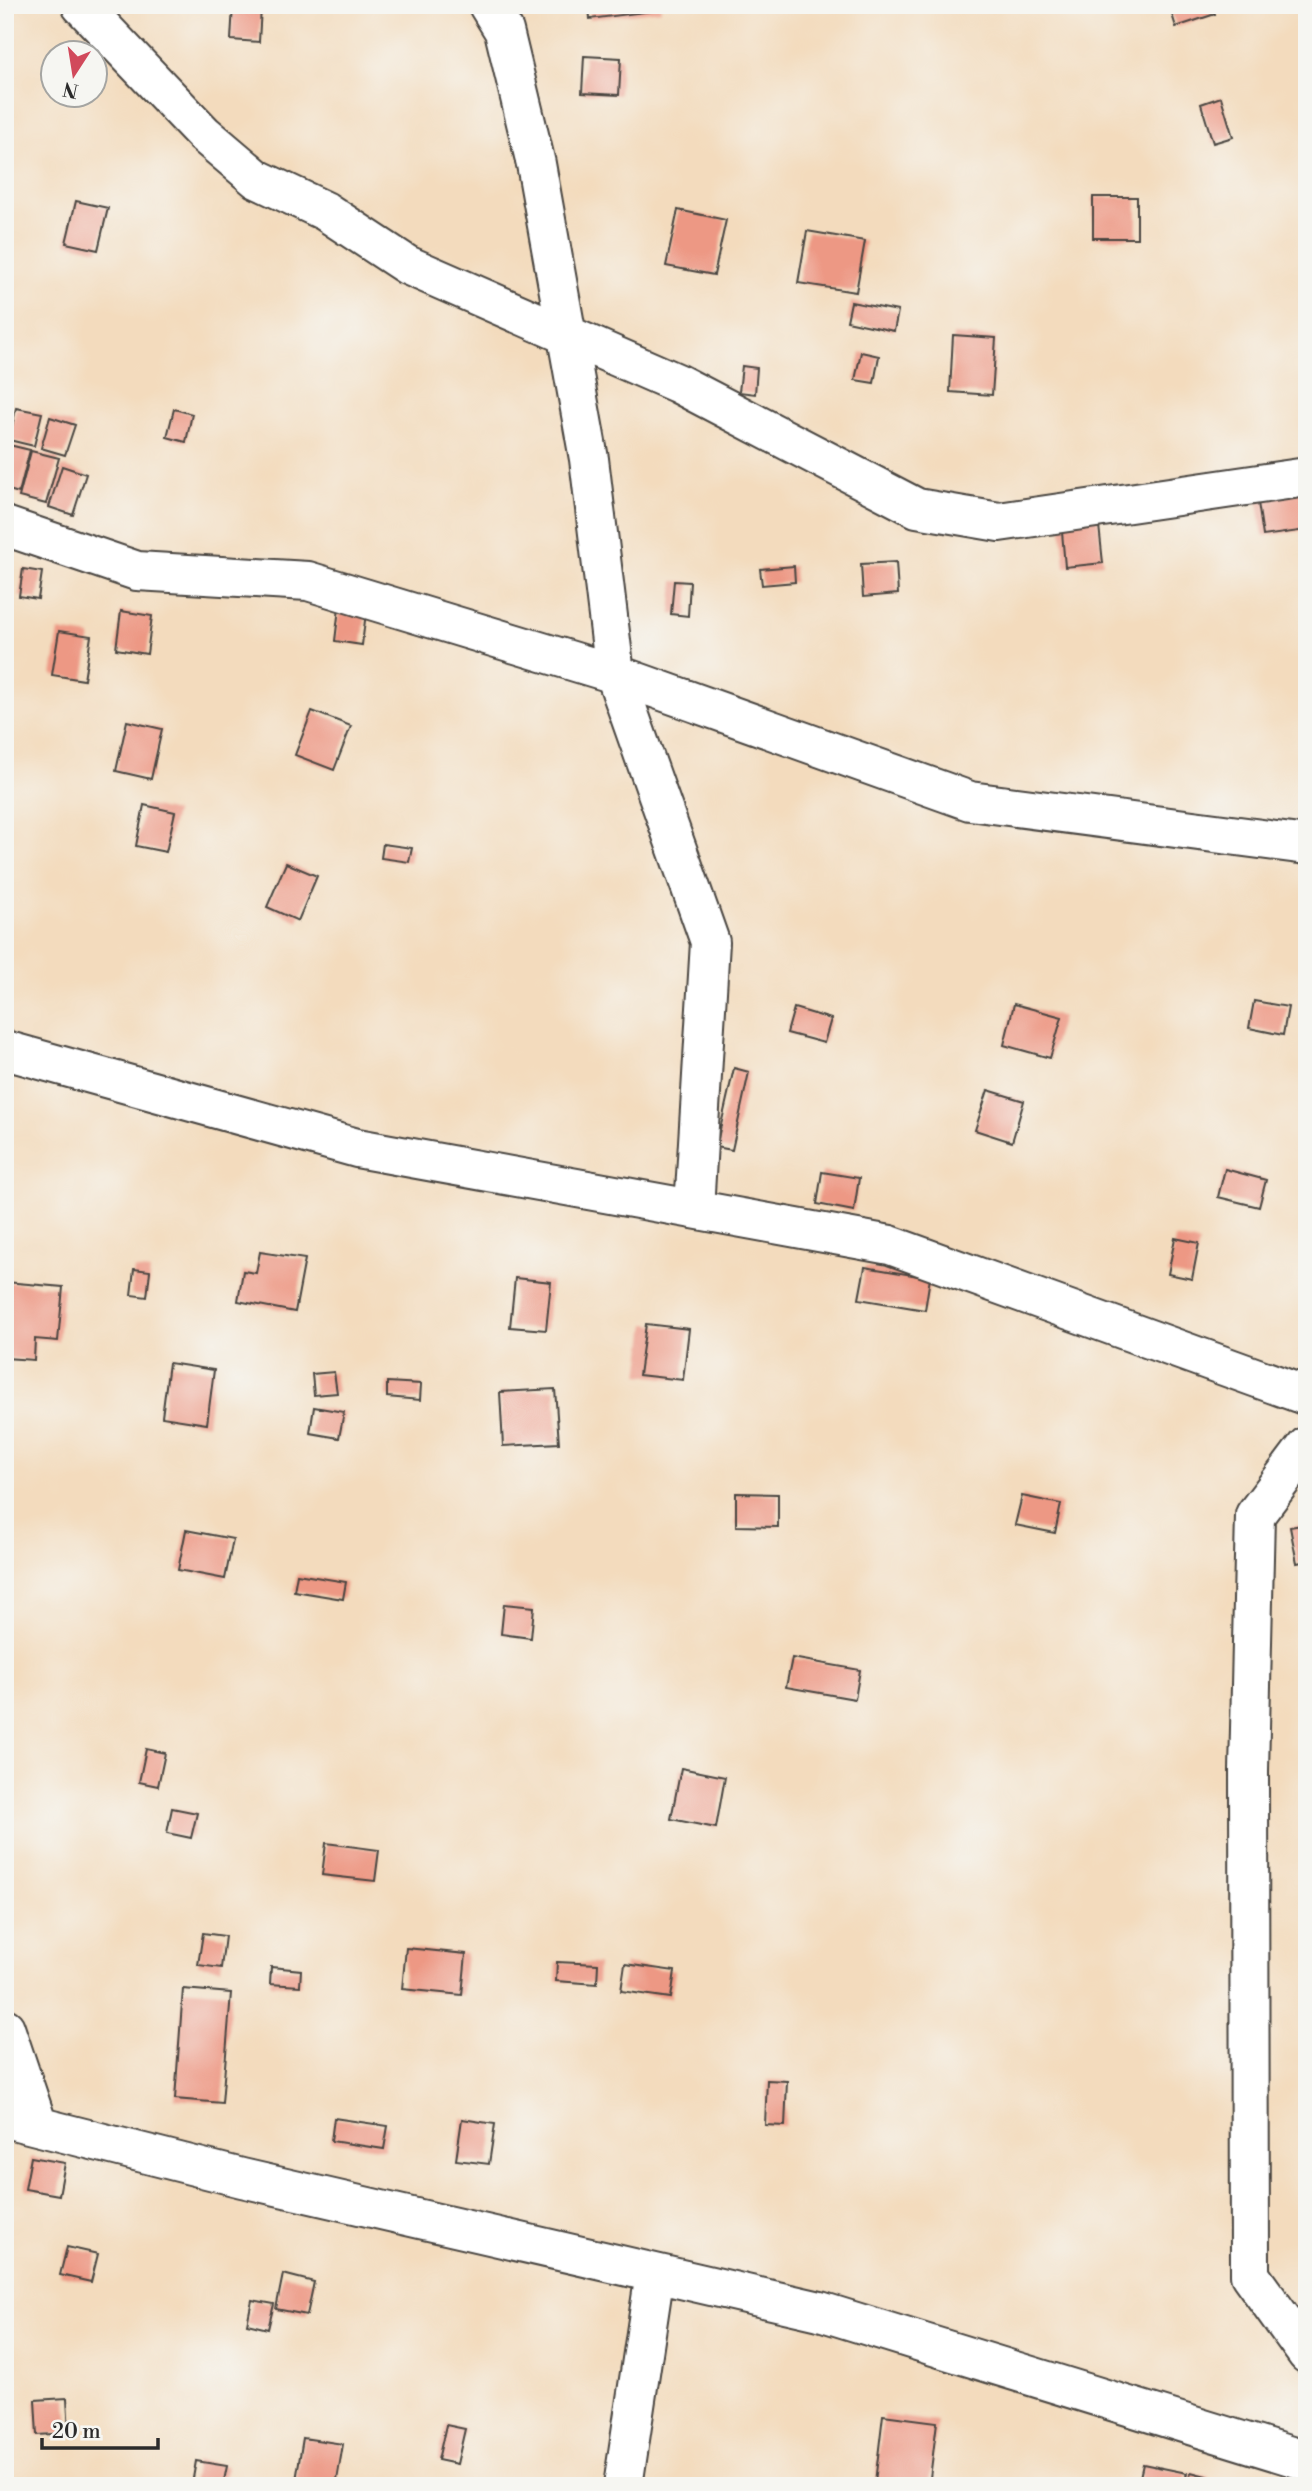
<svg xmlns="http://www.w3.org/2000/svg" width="1312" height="2491" viewBox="0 0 1312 2491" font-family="'Libre Bodoni',serif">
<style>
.building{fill:#ed9884}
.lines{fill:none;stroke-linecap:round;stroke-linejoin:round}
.street-casing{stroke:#494541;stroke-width:42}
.street{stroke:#fff;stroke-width:38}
</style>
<rect width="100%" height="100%" fill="#f6f6f2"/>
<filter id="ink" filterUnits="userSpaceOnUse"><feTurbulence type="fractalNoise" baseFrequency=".0143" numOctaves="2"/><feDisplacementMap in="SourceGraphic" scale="14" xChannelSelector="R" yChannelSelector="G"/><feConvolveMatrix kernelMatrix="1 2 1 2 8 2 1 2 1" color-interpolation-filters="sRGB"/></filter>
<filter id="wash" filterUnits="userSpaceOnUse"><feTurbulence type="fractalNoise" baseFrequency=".00686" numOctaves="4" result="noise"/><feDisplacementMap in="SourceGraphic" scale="28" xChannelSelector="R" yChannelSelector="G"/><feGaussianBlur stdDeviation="1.57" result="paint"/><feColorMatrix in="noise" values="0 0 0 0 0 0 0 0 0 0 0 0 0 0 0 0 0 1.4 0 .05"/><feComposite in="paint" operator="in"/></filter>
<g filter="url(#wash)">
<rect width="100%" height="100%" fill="#f3dbbd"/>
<g id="blocks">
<path class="building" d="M 233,5 L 261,7 L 259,42 L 231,40 Z
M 589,5 L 660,5 L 661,10 L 590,19 Z
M 1169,5 L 1212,5 L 1215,14 L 1176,27 Z
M 584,56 L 621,58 L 619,95 L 582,93 Z
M 1221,97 L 1233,137 L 1213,143 L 1201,104 Z
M 1093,197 L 1137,197 L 1137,238 L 1093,238 Z
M 76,201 L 108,208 L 98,250 L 66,243 Z
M 678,210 L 726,220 L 714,275 L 666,266 Z
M 807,231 L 865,241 L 856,292 L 798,283 Z
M 851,302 L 898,311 L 894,331 L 847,321 Z
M 953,335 L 996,338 L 992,395 L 950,392 Z
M 861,352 L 879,356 L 874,383 L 855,380 Z
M 742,366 L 757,368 L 755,394 L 739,392 Z
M 16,408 L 42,413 L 34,446 L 9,440 Z
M 174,409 L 192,414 L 186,442 L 167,437 Z
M 50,417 L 75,425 L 65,455 L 41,448 Z
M 5,444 L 30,450 L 19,493 L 5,489 Z
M 31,451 L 59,458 L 46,504 L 19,497 Z
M 62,466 L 86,474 L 73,515 L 49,507 Z
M 1305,489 L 1307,530 L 1263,536 L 1257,496 Z
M 1098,516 L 1103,563 L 1065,567 L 1061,520 Z
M 896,562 L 898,594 L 863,597 L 861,564 Z
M 794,566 L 795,582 L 762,585 L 760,569 Z
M 23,569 L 42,572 L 38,599 L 19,596 Z
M 674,581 L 690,582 L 688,616 L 671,614 Z
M 339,608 L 366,612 L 362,645 L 335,641 Z
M 121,611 L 152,616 L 147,654 L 116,649 Z
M 59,631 L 91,636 L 84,680 L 52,675 Z
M 312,711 L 351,726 L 334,770 L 295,755 Z
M 127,721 L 162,729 L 151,779 L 116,771 Z
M 144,805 L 175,812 L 166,852 L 136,846 Z
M 383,844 L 412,848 L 409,862 L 381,858 Z
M 286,863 L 317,876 L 298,921 L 267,907 Z
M 1254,1001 L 1288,1007 L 1283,1035 L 1249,1028 Z
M 1014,1004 L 1062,1017 L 1050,1058 L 1004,1045 Z
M 794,1008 L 831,1019 L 824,1043 L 787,1033 Z
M 734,1068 L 749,1072 L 732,1150 L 716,1147 Z
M 988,1090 L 1024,1101 L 1012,1142 L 975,1130 Z
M 1225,1169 L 1266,1180 L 1259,1207 L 1218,1197 Z
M 822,1172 L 859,1178 L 854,1211 L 817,1204 Z
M 1175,1238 L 1199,1243 L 1192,1279 L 1168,1274 Z
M 260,1252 L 305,1259 L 295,1312 L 238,1301 L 243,1271 L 256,1273 Z
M 865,1267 L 930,1278 L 925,1310 L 859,1299 Z
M 134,1269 L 150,1271 L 147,1297 L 131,1295 Z
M 515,1278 L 551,1282 L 546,1330 L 510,1327 Z
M 5,1282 L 63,1287 L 58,1341 L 35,1339 L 34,1360 L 5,1358 Z
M 646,1324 L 689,1329 L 683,1380 L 639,1375 Z
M 169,1363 L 214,1370 L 207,1424 L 162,1417 Z
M 334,1372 L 337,1393 L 314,1395 L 312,1374 Z
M 387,1382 L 421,1384 L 420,1400 L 387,1397 Z
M 555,1389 L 559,1443 L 503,1446 L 500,1392 Z
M 314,1407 L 344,1412 L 339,1438 L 310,1433 Z
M 736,1493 L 778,1494 L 778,1527 L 736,1526 Z
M 1022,1496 L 1061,1504 L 1055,1533 L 1015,1525 Z
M 1307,1524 L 1307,1561 L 1297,1563 L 1290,1527 Z
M 186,1530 L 233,1539 L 225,1579 L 178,1570 Z
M 297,1574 L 346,1582 L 343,1599 L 294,1591 Z
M 504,1604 L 534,1607 L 531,1638 L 501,1634 Z
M 792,1658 L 860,1670 L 855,1699 L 786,1687 Z
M 146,1749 L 165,1753 L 158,1786 L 139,1782 Z
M 681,1768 L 725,1777 L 716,1828 L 671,1819 Z
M 172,1808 L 197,1813 L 191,1838 L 167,1833 Z
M 326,1843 L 379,1850 L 375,1881 L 322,1875 Z
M 203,1933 L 225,1936 L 221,1968 L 198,1965 Z
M 406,1948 L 466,1954 L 462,1995 L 402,1989 Z
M 557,1962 L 598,1964 L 597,1984 L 556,1981 Z
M 625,1964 L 675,1971 L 671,1998 L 621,1991 Z
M 271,1967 L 301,1970 L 300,1986 L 270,1984 Z
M 183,1989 L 231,1993 L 222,2103 L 175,2099 Z
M 767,2080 L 787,2081 L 785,2126 L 765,2125 Z
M 334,2118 L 388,2126 L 384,2149 L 331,2141 Z
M 462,2119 L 495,2124 L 489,2164 L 456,2160 Z
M 31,2157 L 65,2163 L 59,2195 L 25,2189 Z
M 67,2247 L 98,2254 L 91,2282 L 60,2275 Z
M 283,2274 L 314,2282 L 307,2315 L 276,2309 Z
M 252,2300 L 274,2304 L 268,2329 L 247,2324 Z
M 67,2398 L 69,2433 L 37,2435 L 35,2400 Z
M 883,2415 L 937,2422 L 929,2486 L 875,2482 Z
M 446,2425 L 465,2429 L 457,2464 L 438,2460 Z
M 303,2438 L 343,2444 L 336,2486 L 295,2486 Z
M 196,2461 L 227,2466 L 223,2486 L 192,2484 Z
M 1143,2464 L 1187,2473 L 1184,2486 L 1138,2486 Z
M 1191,2472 L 1210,2477 L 1207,2486 L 1187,2486 Z"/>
</g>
</g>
<g filter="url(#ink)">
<use href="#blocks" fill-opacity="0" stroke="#494541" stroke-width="2"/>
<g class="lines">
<defs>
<path id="street" d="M 81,5 L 204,134 L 257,179 L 325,211 L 407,265 L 677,383 L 917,508 L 999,522 L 1307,477
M 488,5 L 504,31 L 536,164 L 589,459 L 615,674 L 710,942 L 694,1209
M 5,526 L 137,571 L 308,581 L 615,674 L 970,801 L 1307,845
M 5,1050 L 357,1148 L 890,1245 L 1307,1396
M 1307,1446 L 1255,1515 L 1249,1771 L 1250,2275 L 1307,2354
M 5,2028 L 38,2126
M 5,2118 L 242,2178 L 820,2311 L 1307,2461
M 623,2486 L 655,2273"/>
</defs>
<use href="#street" class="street-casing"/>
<use href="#street" class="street"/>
</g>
</g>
<rect width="1312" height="2491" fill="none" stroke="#f6f6f2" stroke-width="28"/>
<g transform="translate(74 74) rotate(192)"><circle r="33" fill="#f6f6f2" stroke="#a5a5a2" stroke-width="2"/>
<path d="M0-5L12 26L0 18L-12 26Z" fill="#d1495b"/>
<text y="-10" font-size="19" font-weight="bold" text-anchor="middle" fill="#2b2b2b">N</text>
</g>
<path d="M42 2438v10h116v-10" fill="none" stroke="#2b2b2b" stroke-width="3.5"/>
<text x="52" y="2438" font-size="21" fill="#2b2b2b" stroke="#f6f6f2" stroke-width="5" paint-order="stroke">20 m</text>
</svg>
